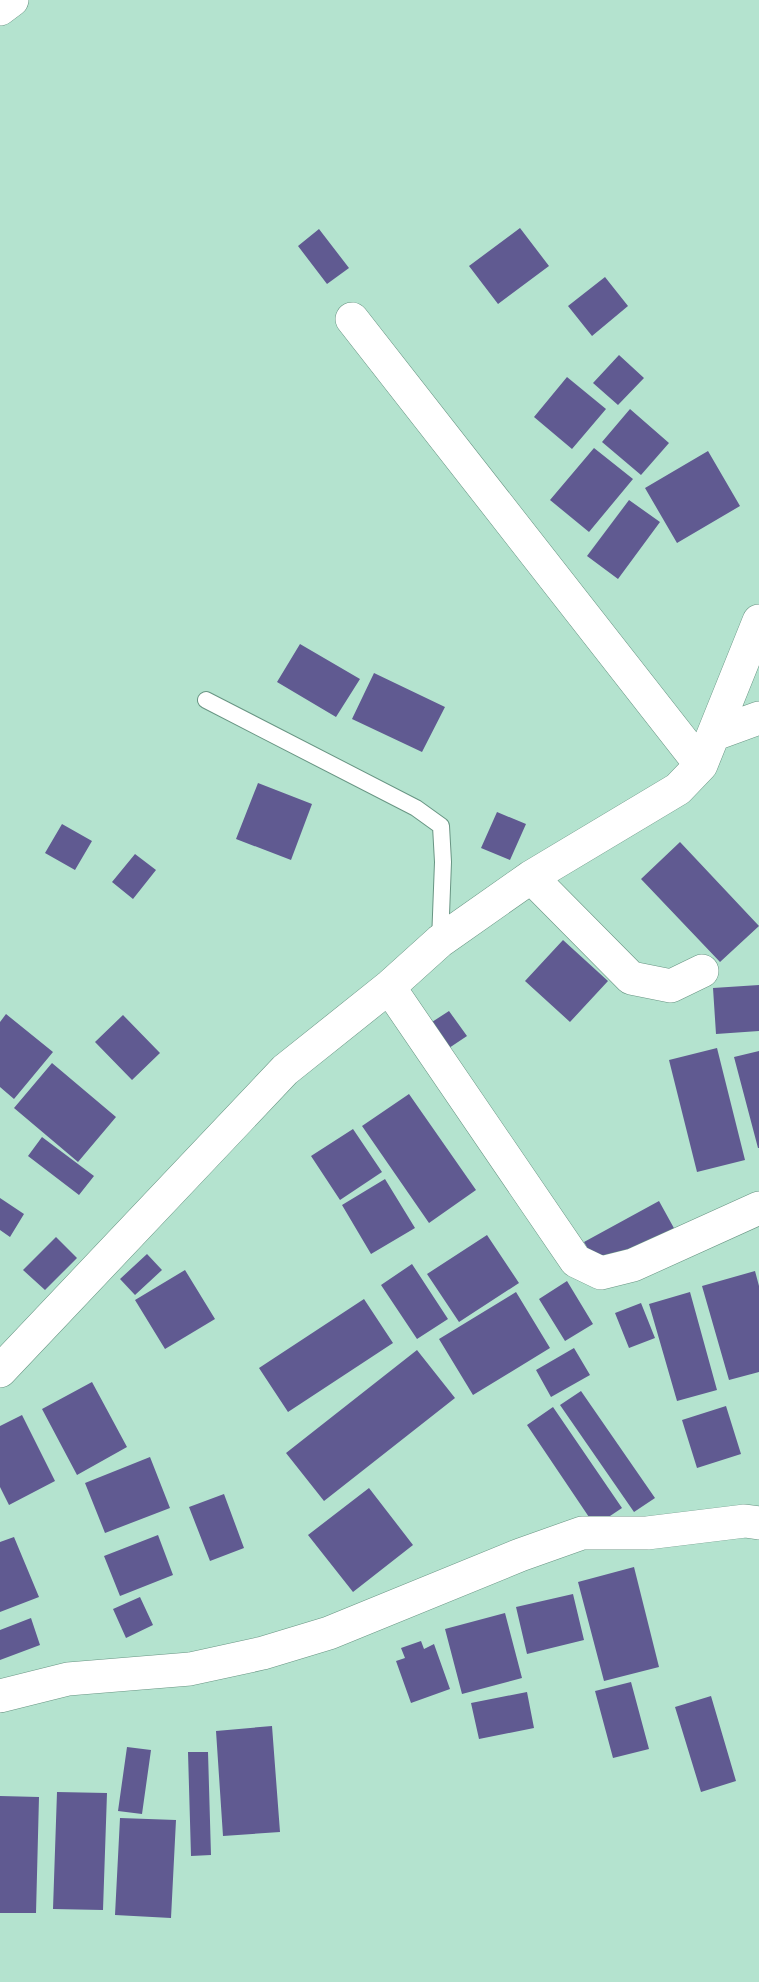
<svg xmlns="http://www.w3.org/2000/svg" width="759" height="1982" viewBox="0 0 759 1982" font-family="Barlow,sans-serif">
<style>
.building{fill:#605a91}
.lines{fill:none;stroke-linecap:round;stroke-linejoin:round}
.service-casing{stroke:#689583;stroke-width:18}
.minor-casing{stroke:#689583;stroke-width:34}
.trunk-casing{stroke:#689583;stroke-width:34}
.service{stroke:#fff;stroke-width:16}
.minor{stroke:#fff;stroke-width:33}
.trunk{stroke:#fff;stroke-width:33}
</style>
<rect width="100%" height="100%" fill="#b4e3cf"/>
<path class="building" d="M 520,228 L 549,266 L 498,304 L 469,266 Z
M 319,229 L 349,268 L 327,284 L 298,246 Z
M 605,277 L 628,306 L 592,336 L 568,306 Z
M 619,355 L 644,378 L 618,405 L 593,383 Z
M 567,377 L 606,409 L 572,449 L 534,417 Z
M 630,409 L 669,443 L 641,475 L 602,442 Z
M 594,448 L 633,479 L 589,532 L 550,500 Z
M 708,451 L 740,506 L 677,543 L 645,488 Z
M 629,500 L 660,522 L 618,579 L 587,556 Z
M 300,644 L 360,679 L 336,717 L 277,682 Z
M 374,673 L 445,707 L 422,752 L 352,719 Z
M 258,783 L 312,804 L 291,860 L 236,839 Z
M 497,812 L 526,824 L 510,860 L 481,848 Z
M 62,824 L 92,841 L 75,870 L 45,853 Z
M 680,842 L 759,926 L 720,962 L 641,879 Z
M 135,854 L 156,870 L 133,899 L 112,882 Z
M 563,940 L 608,981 L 570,1022 L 525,981 Z
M 759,985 L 759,1031 L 716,1034 L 713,988 Z
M 449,1011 L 467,1036 L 449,1048 L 432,1022 Z
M 6,1014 L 53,1052 L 14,1099 L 0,1087 L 0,1022 Z
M 123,1015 L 160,1053 L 132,1080 L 95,1042 Z
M 717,1048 L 745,1160 L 697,1172 L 669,1060 Z
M 759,1051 L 759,1148 L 758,1148 L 734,1057 Z
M 52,1063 L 116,1117 L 78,1162 L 14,1108 Z
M 409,1094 L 476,1190 L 429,1223 L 362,1126 Z
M 353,1129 L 382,1172 L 340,1200 L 311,1156 Z
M 42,1137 L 94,1176 L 79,1195 L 28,1156 Z
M 385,1179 L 415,1228 L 371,1254 L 342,1205 Z
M 0,1198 L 24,1214 L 10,1237 L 0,1230 Z
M 659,1201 L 675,1230 L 600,1270 L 584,1242 Z
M 487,1235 L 519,1283 L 459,1322 L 427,1274 Z
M 56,1237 L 77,1258 L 45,1290 L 23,1270 Z
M 147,1254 L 162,1270 L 135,1295 L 120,1279 Z
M 412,1264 L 448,1319 L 417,1339 L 381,1285 Z
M 185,1270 L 215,1319 L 165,1349 L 135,1300 Z
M 755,1271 L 759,1286 L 759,1372 L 729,1380 L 702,1286 Z
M 567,1281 L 593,1324 L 565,1341 L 539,1299 Z
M 516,1292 L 550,1348 L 473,1395 L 439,1339 Z
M 690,1292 L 717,1390 L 677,1401 L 649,1304 Z
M 364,1299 L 393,1343 L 288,1412 L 259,1368 Z
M 641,1303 L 655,1338 L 629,1348 L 615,1313 Z
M 574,1348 L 590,1375 L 551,1397 L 536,1370 Z
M 417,1350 L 455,1398 L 324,1501 L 286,1453 Z
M 92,1382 L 127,1447 L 77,1475 L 42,1409 Z
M 581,1391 L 655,1498 L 634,1512 L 560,1405 Z
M 726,1406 L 741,1454 L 697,1468 L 682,1420 Z
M 553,1407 L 622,1508 L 595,1526 L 527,1425 Z
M 22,1415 L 55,1481 L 9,1505 L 0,1487 L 0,1426 Z
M 150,1457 L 170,1508 L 105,1533 L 85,1483 Z
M 369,1488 L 413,1545 L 353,1592 L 308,1535 Z
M 224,1494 L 244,1548 L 210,1561 L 189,1507 Z
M 158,1535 L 173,1575 L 120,1596 L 104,1556 Z
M 14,1537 L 39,1597 L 0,1612 L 0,1542 Z
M 634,1567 L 659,1667 L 604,1681 L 578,1582 Z
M 573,1594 L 584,1640 L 527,1654 L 516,1607 Z
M 140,1597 L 153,1625 L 126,1638 L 113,1609 Z
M 505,1613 L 522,1678 L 462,1694 L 445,1629 Z
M 31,1618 L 40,1645 L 0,1660 L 0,1630 Z
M 421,1641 L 424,1649 L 434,1644 L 450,1689 L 411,1703 L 396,1661 L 405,1658 L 401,1648 Z
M 631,1682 L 649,1749 L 613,1758 L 595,1691 Z
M 527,1692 L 534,1728 L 479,1739 L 471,1703 Z
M 711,1696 L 736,1781 L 701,1792 L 675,1707 Z
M 272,1726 L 280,1832 L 223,1836 L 216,1731 Z
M 127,1747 L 151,1750 L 142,1814 L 118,1811 Z
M 188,1752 L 208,1752 L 211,1855 L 191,1856 Z
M 57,1792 L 107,1793 L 103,1910 L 53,1909 Z
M 0,1796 L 39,1797 L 36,1913 L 0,1913 Z
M 120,1818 L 176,1820 L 171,1918 L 115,1915 Z"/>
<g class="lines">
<defs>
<path id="service" d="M 206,700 L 416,808 L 441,826 L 443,862 L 440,941"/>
<path id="minor" d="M 352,319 L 701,765
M 715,734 L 759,718
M 531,877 L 631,978 L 671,986 L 702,971
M 389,987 L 576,1261 L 601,1273 L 633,1265 L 759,1208
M 0,1371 L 285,1070 L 389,987 L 440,941 L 531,877 L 678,789 L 701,765 L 759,621
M 0,1696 L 68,1679 L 190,1669 L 263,1653 L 329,1633 L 520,1555 L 582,1533 L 647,1533 L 745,1521 L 759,1523"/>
<path id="trunk" d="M 0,9 L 12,0"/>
</defs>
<use href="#service" class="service-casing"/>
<use href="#minor" class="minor-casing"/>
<use href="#trunk" class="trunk-casing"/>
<use href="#service" class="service"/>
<use href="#minor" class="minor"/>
<use href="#trunk" class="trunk"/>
</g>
</svg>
